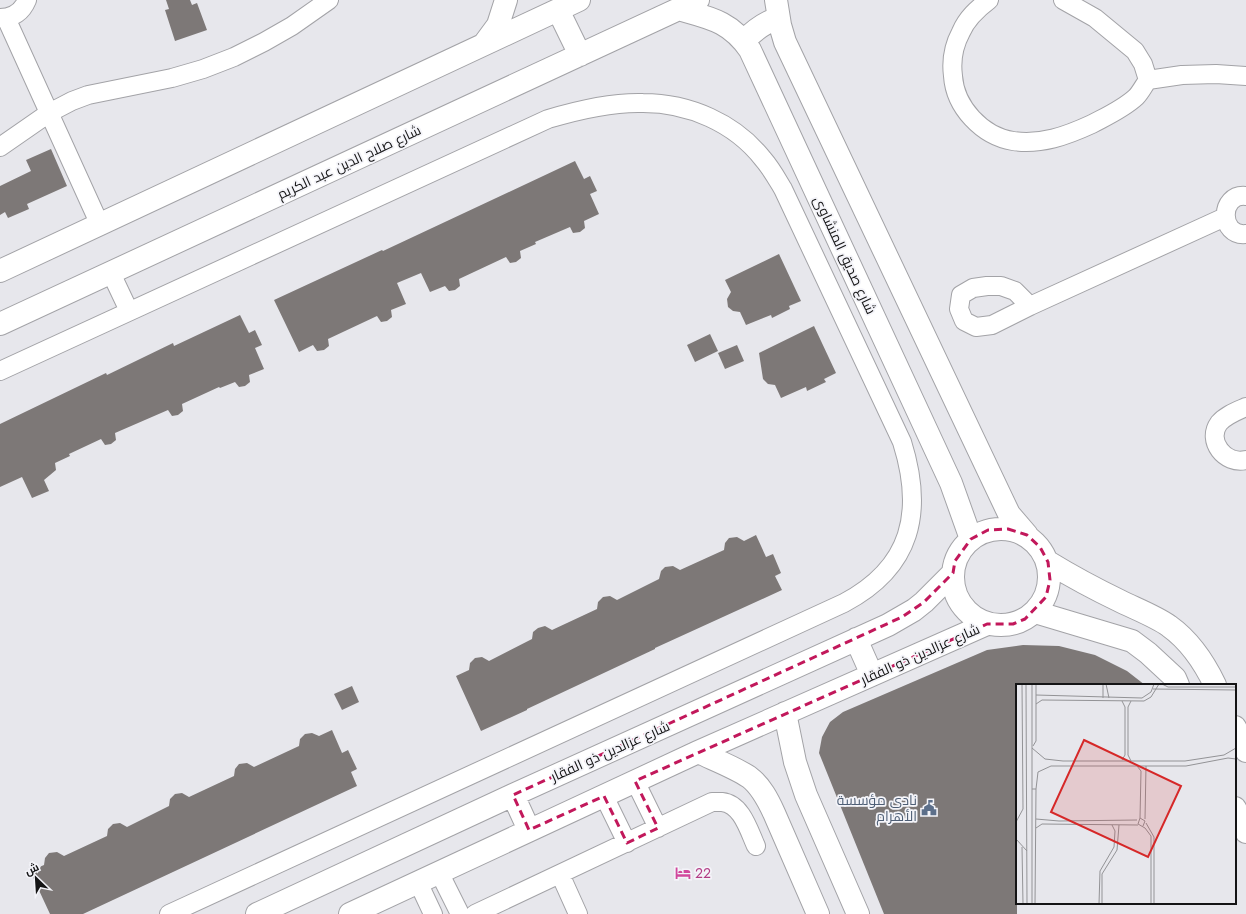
<svg xmlns="http://www.w3.org/2000/svg" width="1246" height="914" viewBox="0 0 1246 914" font-family="Jost,Cairo,sans-serif">
<style>
.building{fill:#7d7877}
.lines{fill:none;stroke-linecap:round;stroke-linejoin:round}
.street-casing{stroke:#a3a3a7;stroke-width:20}
.secondary-casing{stroke:#a3a3a7;stroke-width:24}
.street{stroke:#fff;stroke-width:18}
.secondary{stroke:#fff;stroke-width:22}
.marked{fill:none;stroke:#c2185b;stroke-width:3;stroke-dasharray:8 5;stroke-linejoin:round}
.labels{text-anchor:middle;stroke-width:3.5;stroke-linejoin:round;paint-order:stroke}
.street-label{font-size:14px;fill:#141415;stroke:#f4f4f9}
.service-label{font-size:14px;fill:#4e5e75;stroke:#f4f4f9;text-anchor:end}
.hotel-label{font-size:14px;fill:#b23c85;stroke:#f4f4f9;text-anchor:start}
.inset-road{fill:none;stroke:#939396;stroke-width:1}
.view{fill:#d62828;fill-opacity:0.15;stroke:#d62828;stroke-width:2}
.inset-edge{fill:none;stroke:#141415;stroke-width:2}
</style>
<rect width="100%" height="100%" fill="#e7e7ec"/>
<path class="building" d="M 166,0 L 190,0 L 192,5 L 197,3 L 207,30 L 175,41 L 165,10 L 169,9 Z
M 51,149 L 67,186 L 27,204 L 29,209 L 8,218 L 5,212 L 0,215 L 0,186 L 31,171 L 26,160 Z
M 575,161 L 584,179 L 590,176 L 597,191 L 590,194 L 599,214 L 584,221 L 585,228 L 580,232 L 573,233 L 570,227 L 535,242 L 536,244 L 520,251 L 521,258 L 516,262 L 510,263 L 506,257 L 459,279 L 460,286 L 455,290 L 449,291 L 445,286 L 430,292 L 421,273 L 397,283 L 406,304 L 391,310 L 392,317 L 387,321 L 381,322 L 377,316 L 328,339 L 329,346 L 324,350 L 317,351 L 313,345 L 299,352 L 274,300 L 382,250 L 383,251 Z
M 779,254 L 801,301 L 789,306 L 790,309 L 772,318 L 771,315 L 746,325 L 740,312 L 733,311 L 728,307 L 727,299 L 731,292 L 725,280 Z
M 240,315 L 249,333 L 255,330 L 262,345 L 255,348 L 264,369 L 249,375 L 250,382 L 245,386 L 239,387 L 235,382 L 220,388 L 219,387 L 182,404 L 183,411 L 178,415 L 172,416 L 168,410 L 115,433 L 116,440 L 111,444 L 105,445 L 101,439 L 69,454 L 70,456 L 55,463 L 56,470 L 44,480 L 49,491 L 32,498 L 22,477 L 0,487 L 0,424 L 106,373 L 107,375 L 173,343 L 174,346 Z
M 814,326 L 836,373 L 824,379 L 826,382 L 807,391 L 806,387 L 781,398 L 775,385 L 768,384 L 763,379 L 759,353 Z
M 710,334 L 718,351 L 695,362 L 687,345 Z
M 737,345 L 744,361 L 725,369 L 718,353 Z
M 756,535 L 766,557 L 773,554 L 781,573 L 775,576 L 782,590 L 655,648 L 655,649 L 527,709 L 527,710 L 481,731 L 456,676 L 469,670 L 470,663 L 475,658 L 482,657 L 489,661 L 532,639 L 533,632 L 538,628 L 545,626 L 552,630 L 597,609 L 598,602 L 603,597 L 610,596 L 617,600 L 659,579 L 661,571 L 665,567 L 673,566 L 680,570 L 724,550 L 725,543 L 729,538 L 737,537 L 744,541 Z
M 1023,645 L 1059,646 L 1095,655 L 1127,671 L 1145,685 L 1017,685 L 1017,914 L 884,914 L 819,753 L 822,737 L 830,722 L 843,712 L 987,650 Z
M 352,686 L 359,702 L 342,710 L 334,694 Z
M 332,730 L 342,753 L 348,750 L 357,769 L 351,772 L 357,786 L 83,914 L 50,914 L 30,871 L 44,865 L 45,858 L 49,853 L 57,852 L 64,856 L 107,836 L 108,829 L 113,824 L 120,823 L 127,827 L 169,806 L 170,799 L 175,794 L 182,793 L 189,797 L 234,776 L 235,769 L 239,764 L 247,763 L 254,767 L 299,746 L 300,739 L 305,734 L 312,733 L 319,736 Z"/>
<g class="lines">
<defs>
<path id="street" d="M 989,0 C 977,9 967,18 961,32 C 954,45 951,61 953,76 C 955,107 982,136 1013,141 C 1041,145 1066,136 1092,124 C 1107,116 1123,109 1136,97 C 1141,92 1144,85 1148,80 L 1182,75 L 1216,74 L 1246,76
M 1063,0 L 1095,18 L 1135,51 L 1143,64 L 1148,80
M 0,18 C 13,18 22,12 27,0
M 6,18 L 100,225
M 0,147 L 49,113 L 72,101 L 88,95 L 172,78 L 203,69 L 234,57 L 264,42 L 292,26 L 329,0
M 1246,196 C 1219,193 1219,237 1246,234
M 111,273 L 129,311
M 1030,306 L 1015,291 L 1001,286 L 987,286 L 973,288 L 961,295 L 959,309 L 964,321 L 976,327 L 992,325 L 1030,306 L 1225,217
M 0,371 L 548,119 C 578,110 611,102 643,103 C 689,103 735,123 763,159 C 771,168 777,179 783,189 L 902,442 C 924,512 912,567 844,603 L 169,914
M 1246,407 C 1237,411 1226,415 1219,423 C 1206,441 1225,465 1246,460
M 635,781 L 658,828
M 604,796 L 627,843
M 439,872 L 460,914
M 560,874 L 578,914
M 418,882 L 433,914
M 475,914 L 712,802 C 715,802 718,802 722,802 C 742,804 749,831 756,846"/>
<path id="secondary" d="M 776,0 L 780,25 L 785,42 L 1009,514 L 1027,535
M 678,9 C 710,18 730,21 750,50 L 951,483 L 971,539
M 558,10 L 580,55
M 744,41 C 754,30 764,23 778,18
M 484,44 L 498,25 L 506,0
M 0,271 L 579,0
M 0,324 L 698,0
M953 577a48 48 0 1 1 96 0a48 48 0 1 1-96 0Z
M 1048,562 C 1071,576 1095,589 1120,601 C 1134,608 1157,617 1169,626 C 1190,641 1204,662 1215,685
M 1035,612 L 1132,641 L 1148,653 L 1175,678 L 1178,685
M 856,639 L 872,675
M 785,713 L 795,762 L 806,795 L 858,914
M 1235,727 L 1246,751
M 698,752 C 715,760 734,767 749,777 C 761,786 768,800 774,813 L 818,914
M 513,795 L 529,830
M 1235,808 L 1246,832
M 257,914 L 513,795 L 888,625 L 914,610 L 924,602 L 953,573
M 350,914 L 698,752 L 987,624"/>
</defs>
<use href="#street" class="street-casing"/>
<use href="#secondary" class="secondary-casing"/>
<use href="#street" class="street"/>
<use href="#secondary" class="secondary"/>
</g>
<path class="marked" d="M 1008,529 L 1027,535 L 1040,547 L 1048,562 L 1050,580 L 1046,597 L 1025,619 L 1013,624 L 987,624 L 635,781 L 658,828 L 627,843 L 604,796 L 529,830 L 513,795 L 902,617 L 924,602 L 953,573 L 955,561 L 971,539 L 988,530 Z"/>
<defs>
<symbol id="civic-bare" viewBox="-9 -9 18 18"><path d="M-.6-6.5H3V-4.5H.6V-3L4-1V1h2V6H-6V1h2V-1L-.6-3ZM-1.2 2.5V6h2.4V2.5Z" fill="#5c6f8a" stroke="#f4f4f9" stroke-width="2.5" paint-order="stroke"/></symbol>
<symbol id="hotel-bare" viewBox="-9 -9 18 18"><path d="M-6-4.5h1.5V1H6V5H4.5V3h-9V5H-6ZM-4 0a1.8 1.8 0 1 1 3.6 0ZM.5 0V-2.5h3Q6-2.5 6 0Z" fill="#d1479c" stroke="#f4f4f9" stroke-width="2.5" paint-order="stroke"/></symbol>
</defs>
<g fill-rule="evenodd">
<use href="#civic-bare" x="918" y="797" width="22" height="22"/>
<use href="#hotel-bare" x="672" y="862" width="22" height="22"/>
</g>
<g class="labels">
<g class="street-label">
<text transform="translate(349 162) rotate(-25)" y="5">شارع صلاح الدين عبد الكريم</text>
<text transform="translate(845 255) rotate(65)" y="5">شارع صديق المنشاوى</text>
<text transform="translate(920 654) rotate(-24)" y="5">شارع عزالدين ذو الفقار</text>
<text transform="translate(610 751) rotate(-24)" y="5">شارع عزالدين ذو الفقار</text>
</g>
<g class="service-label">
<text x="917" y="805">نادى مؤسسة<tspan x="917" dy="16">الأهرام</tspan></text>
</g>
<g class="hotel-label">
<text x="695" y="878">22</text>
</g>
</g>
<g transform="translate(1016 684)">
<rect width="220" height="220" fill="#e7e7ec"/>
<path class="inset-road" d="M 10,0 L 11,220M 90,0 L 93,14M 146,0 L 152,3 L 220,3M 137,5 L 220,6M 20,11 L 126,14 L 135,8 L 138,0M 87,14 L 87,0M 106,17 L 109,23 L 109,71 L 106,76M 115,17 L 112,23 L 112,71 L 115,77M 20,20 L 26,16 L 128,17 L 135,13 L 143,0M 17,62 L 20,57 L 20,0M 16,64 L 29,75 L 47,77 L 169,77 L 208,71 L 220,64M 121,82 L 125,87 L 124,134M 16,105 L 20,105 L 22,88 L 35,82 L 170,82 L 212,74 L 220,75M 20,135 L 43,137 L 121,136M 129,135 L 130,82M 0,138 L 7,125 L 6,0M 130,139 L 138,153 L 138,220M 127,142 L 129,137 L 124,134 L 122,140 L 129,144 L 135,152 L 135,220M 20,144 L 26,140 L 122,141M 0,155 L 11,167M 6,163 L 7,220M 16,220 L 16,0M 19,220 L 20,105M 83,220 L 84,187 L 98,163 L 99,147 L 96,141M 86,220 L 86,190 L 101,166 L 103,141"/>
<path class="view" d="M 68,56 L 165,102 L 132,173 L 35,128 Z"/>
<rect width="220" height="220" class="inset-edge"/>
</g>
<g transform="translate(36 878) rotate(335)" stroke="#f4f4f9" stroke-width="3" paint-order="stroke">
<path d="M0-3L7 15L0 10L-7 15Z" fill="#141415"/>
<text y="-6" font-size="11" font-weight="bold" text-anchor="middle" fill="#141415">ش</text>
</g>
</svg>
